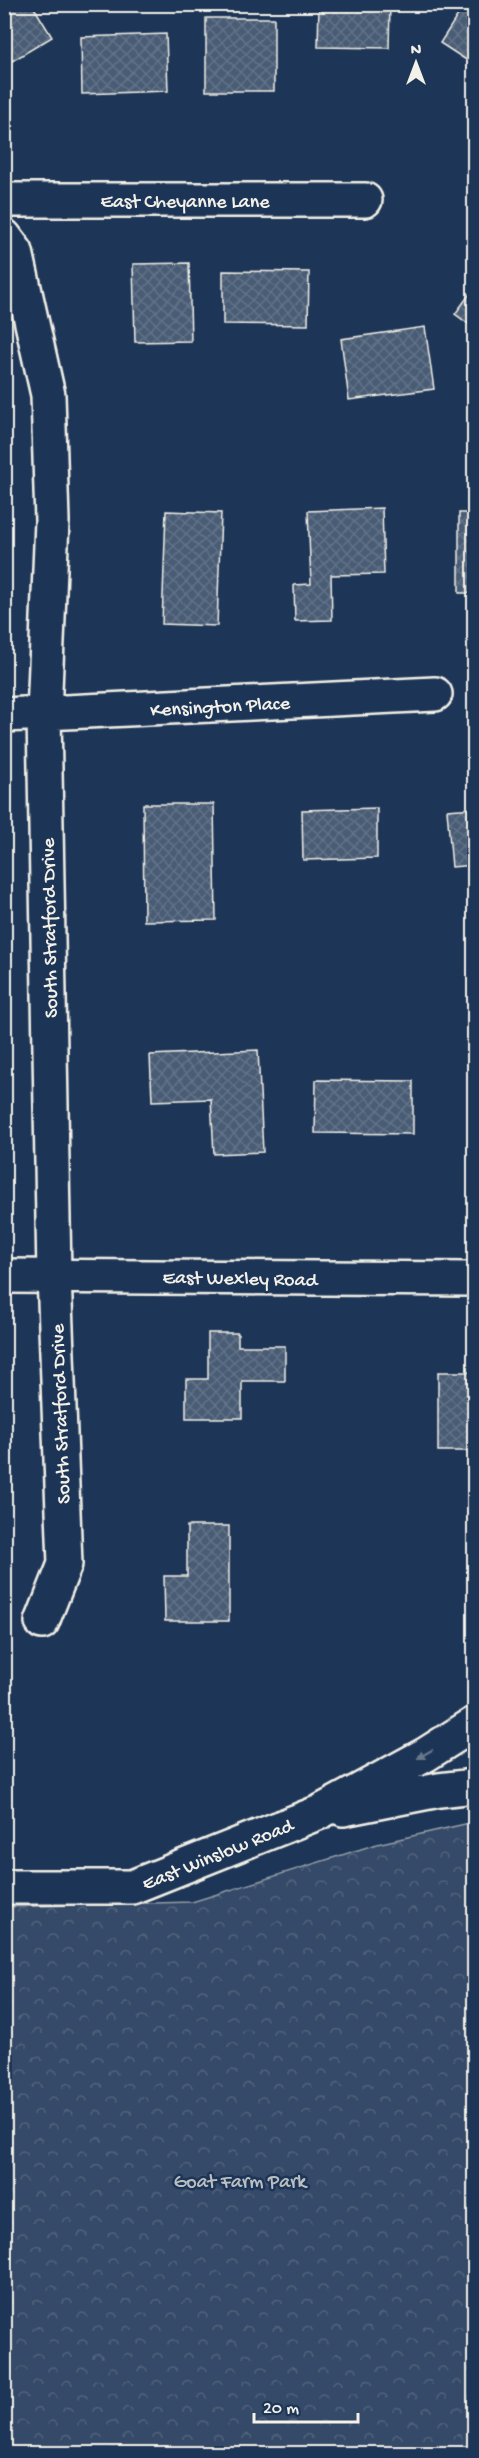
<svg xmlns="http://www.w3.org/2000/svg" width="479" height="2458" viewBox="0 0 479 2458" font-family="'Gochi Hand',sans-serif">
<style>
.park{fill:url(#park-crowns);stroke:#949ea8;stroke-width:1.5}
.building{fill:url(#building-cross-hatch);stroke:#f4f1e8;stroke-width:1.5}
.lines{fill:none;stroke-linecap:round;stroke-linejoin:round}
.minor-casing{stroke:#f4f1e8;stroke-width:38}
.secondary-casing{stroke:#f4f1e8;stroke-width:38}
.minor{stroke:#1d3557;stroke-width:33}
.secondary{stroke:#1d3557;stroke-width:33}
.oneway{fill:#68778a}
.labels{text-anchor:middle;stroke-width:5;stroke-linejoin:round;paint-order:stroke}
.street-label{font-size:20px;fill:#f4f1e8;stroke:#1d3557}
.park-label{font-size:20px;fill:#bbbfc1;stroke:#1d3557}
</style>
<defs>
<pattern id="park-crowns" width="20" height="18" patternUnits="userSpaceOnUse" patternTransform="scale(1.5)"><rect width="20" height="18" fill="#354a67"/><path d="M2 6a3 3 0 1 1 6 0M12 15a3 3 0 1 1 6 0" fill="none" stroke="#53657d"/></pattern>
<pattern id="building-cross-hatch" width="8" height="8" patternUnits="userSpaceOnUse" patternTransform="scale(1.5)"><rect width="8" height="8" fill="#485b74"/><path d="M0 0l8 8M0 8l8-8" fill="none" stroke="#637388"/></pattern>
</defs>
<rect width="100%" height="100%" fill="#1d3557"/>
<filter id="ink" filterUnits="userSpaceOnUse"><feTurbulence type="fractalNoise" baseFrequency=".0167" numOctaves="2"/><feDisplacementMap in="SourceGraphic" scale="12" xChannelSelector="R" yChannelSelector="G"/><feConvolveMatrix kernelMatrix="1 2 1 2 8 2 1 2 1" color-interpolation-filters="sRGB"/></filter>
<g filter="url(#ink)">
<path class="park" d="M 474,1822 L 474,2453 L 5,2453 L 5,1907 L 192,1902 L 377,1844 Z"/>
<path class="building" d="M 4,4 L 32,4 L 52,37 L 4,66 Z
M 319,4 L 390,4 L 389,48 L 318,47 Z
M 465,4 L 474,4 L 474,65 L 440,43 Z
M 206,18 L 274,18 L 274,91 L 206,91 Z
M 166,34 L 168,91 L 82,94 L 81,37 Z
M 189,263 L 191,341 L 135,342 L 133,264 Z
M 223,271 L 309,272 L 308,325 L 223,324 Z
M 474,288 L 474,328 L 455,314 Z
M 425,327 L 434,389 L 349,400 L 341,339 Z
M 382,508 L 384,574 L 331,575 L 332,620 L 295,621 L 294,585 L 311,584 L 308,511 Z
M 166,511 L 221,513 L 217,626 L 162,624 Z
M 459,513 L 474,513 L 474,593 L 459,593 Z
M 143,804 L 214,804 L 216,920 L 144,921 Z
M 377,808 L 377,858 L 303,860 L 302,810 Z
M 474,808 L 474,865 L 452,867 L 447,810 Z
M 258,1050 L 263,1152 L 214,1154 L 211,1099 L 152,1101 L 150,1055 Z
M 316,1080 L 413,1081 L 413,1134 L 315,1133 Z
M 208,1333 L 238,1333 L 238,1346 L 285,1346 L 285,1381 L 242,1381 L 242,1418 L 186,1418 L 186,1379 L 208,1379 Z
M 438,1372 L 474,1372 L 474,1451 L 438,1451 Z
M 187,1526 L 229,1526 L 229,1621 L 165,1621 L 164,1576 L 187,1576 Z"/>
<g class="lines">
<defs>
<path id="minor" d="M 4,200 L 365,200
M 4,236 L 16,252 L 48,395 L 52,521 L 44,714 L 54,1275 L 65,1564 L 42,1622
M 4,715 L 435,694
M 4,1276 L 474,1279"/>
<path id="secondary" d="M 343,1809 L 439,1790 L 474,1786
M 4,1887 L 132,1887 L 320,1812 L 425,1755 L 474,1724"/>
</defs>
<use href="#minor" class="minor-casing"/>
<use href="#secondary" class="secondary-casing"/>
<use href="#minor" class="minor"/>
<use href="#secondary" class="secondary"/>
</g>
<defs><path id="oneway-solid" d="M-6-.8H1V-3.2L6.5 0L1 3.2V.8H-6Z" transform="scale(1.5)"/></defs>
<use class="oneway" href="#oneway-solid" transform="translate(425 1754) rotate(150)"/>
</g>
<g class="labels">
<g class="street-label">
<text x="185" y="207">East Cheyanne Lane</text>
<text transform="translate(220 705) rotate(-3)" y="7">Kensington Place</text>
<text transform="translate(48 928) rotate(-91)" y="7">South Stratford Drive</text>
<text transform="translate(240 1277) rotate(1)" y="7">East Wexley Road</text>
<text transform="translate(59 1414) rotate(-92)" y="7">South Stratford Drive</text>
<text transform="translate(217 1853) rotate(-22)" y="7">East Winslow Road</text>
</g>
<g class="park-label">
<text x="240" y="2187">Goat Farm Park</text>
</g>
</g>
<rect width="479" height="2458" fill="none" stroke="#1d3557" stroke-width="24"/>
<rect x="12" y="12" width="455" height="2434" fill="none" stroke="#f4f1e8" stroke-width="2" filter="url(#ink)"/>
<g transform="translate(416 63)" stroke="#1d3557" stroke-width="4.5" paint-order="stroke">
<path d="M0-4.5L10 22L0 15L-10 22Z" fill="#f4f1e8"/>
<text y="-9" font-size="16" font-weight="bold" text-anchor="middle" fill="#f4f1e8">N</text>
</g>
<path d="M254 2413v9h104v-9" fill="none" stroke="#f4f1e8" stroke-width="3"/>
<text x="263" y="2413" font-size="18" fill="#f4f1e8" stroke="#1d3557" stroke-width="4.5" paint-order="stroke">20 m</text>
</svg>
